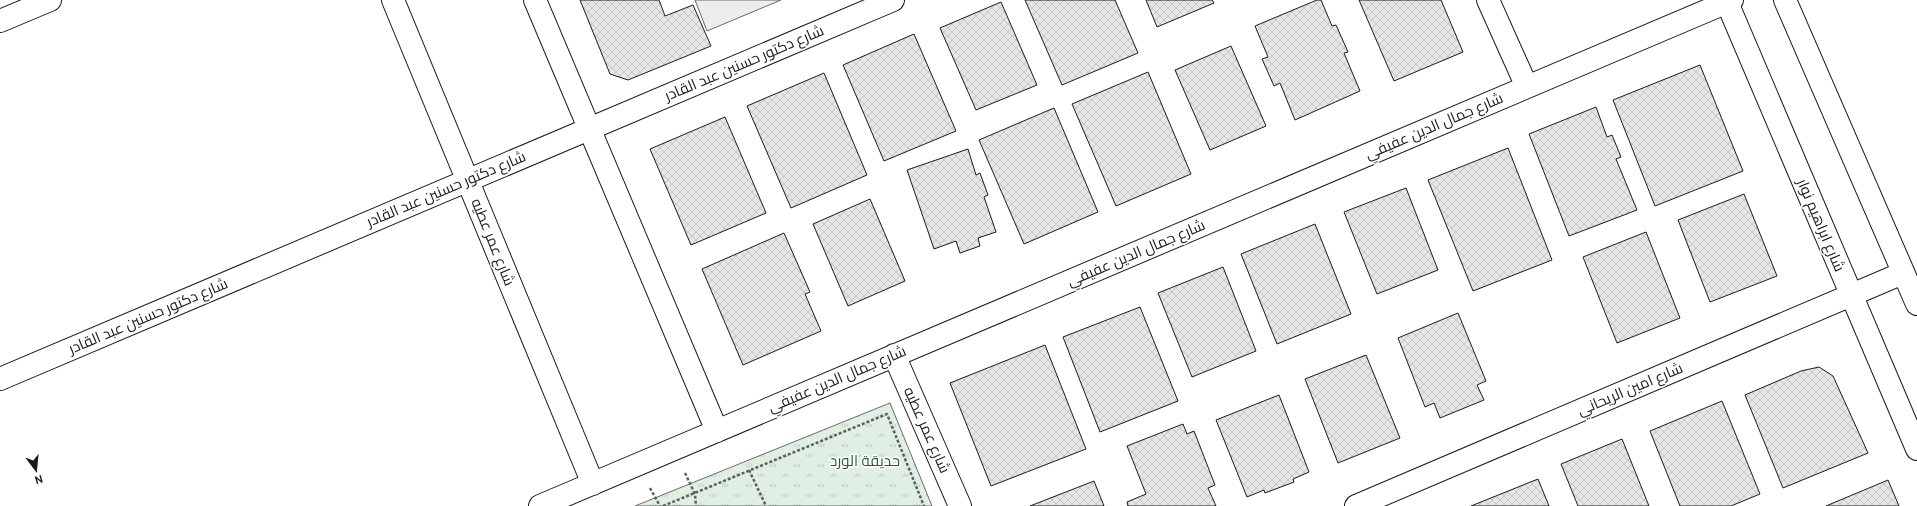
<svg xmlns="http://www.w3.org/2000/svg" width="1917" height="506" viewBox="0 0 1917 506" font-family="Cabin,Cairo,sans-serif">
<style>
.park{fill:url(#park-tufts);stroke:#6a6a6a}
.parking{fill:#ededed;stroke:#6a6a6a}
.building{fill:url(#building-cross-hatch);stroke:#1a1a1a}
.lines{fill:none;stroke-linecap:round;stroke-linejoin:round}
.minor-casing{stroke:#1a1a1a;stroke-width:24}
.path{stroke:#5f5f5f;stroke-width:2.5;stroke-dasharray:3 2;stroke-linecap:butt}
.minor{stroke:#fff;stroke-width:22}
.labels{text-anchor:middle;stroke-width:3;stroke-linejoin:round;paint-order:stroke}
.street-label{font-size:15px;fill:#1a1a1a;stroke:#fff}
.park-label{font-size:15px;fill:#2b5a34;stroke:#fff}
</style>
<defs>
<pattern id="park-tufts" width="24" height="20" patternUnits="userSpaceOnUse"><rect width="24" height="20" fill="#e0efe3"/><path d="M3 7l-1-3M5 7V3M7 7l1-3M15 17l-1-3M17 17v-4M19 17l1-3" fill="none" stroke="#c0ccc2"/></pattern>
<pattern id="building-cross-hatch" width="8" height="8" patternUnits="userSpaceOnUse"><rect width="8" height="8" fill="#e6e6e6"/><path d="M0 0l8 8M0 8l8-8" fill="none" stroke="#c5c5c5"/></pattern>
</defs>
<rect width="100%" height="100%" fill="#fff"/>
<path class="park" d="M 890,403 L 932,506 L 635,506 Z"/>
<path class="parking" d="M 695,0 L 781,0 L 707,31 Z"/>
<path class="building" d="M 580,0 L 659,0 L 665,16 L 693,5 L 711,46 L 628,80 L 610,74 Z
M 1025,0 L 1115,0 L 1138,53 L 1062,85 Z
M 1146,0 L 1212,0 L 1214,3 L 1157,27 Z
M 1317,0 L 1321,0 L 1332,26 L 1336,25 L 1348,52 L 1344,53 L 1360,91 L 1295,120 L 1280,83 L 1274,86 L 1262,59 L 1268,57 L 1255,26 Z
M 1359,0 L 1441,0 L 1463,52 L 1394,81 Z
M 1001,2 L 1037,85 L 976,110 L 940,28 Z
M 914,34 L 956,131 L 884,161 L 843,65 Z
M 1231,46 L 1266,126 L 1210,150 L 1175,70 Z
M 1700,65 L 1743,171 L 1655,206 L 1613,100 Z
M 1148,72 L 1191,174 L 1116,206 L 1072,104 Z
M 824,73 L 867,175 L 791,208 L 747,106 Z
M 1596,107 L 1607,137 L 1612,135 L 1621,157 L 1616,159 L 1637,210 L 1569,236 L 1529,134 Z
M 1054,108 L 1098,212 L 1024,244 L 979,140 Z
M 725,117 L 766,213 L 691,245 L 650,149 Z
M 1508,148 L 1552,260 L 1473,291 L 1428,180 Z
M 968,149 L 976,175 L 980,173 L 988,195 L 984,197 L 996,232 L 978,238 L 980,246 L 960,253 L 956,241 L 934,249 L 907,170 Z
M 1406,188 L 1438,270 L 1377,294 L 1344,212 Z
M 1744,194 L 1777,276 L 1710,302 L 1678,220 Z
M 870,199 L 905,281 L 848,306 L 813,224 Z
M 1315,224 L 1351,314 L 1277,344 L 1241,254 Z
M 1646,232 L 1680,318 L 1617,343 L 1583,257 Z
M 784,233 L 810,292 L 805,294 L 821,331 L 743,365 L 702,269 Z
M 1223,267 L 1256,351 L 1192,377 L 1158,293 Z
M 1140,307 L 1178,401 L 1100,432 L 1063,337 Z
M 1458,313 L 1486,381 L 1477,385 L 1484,400 L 1440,418 L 1434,403 L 1425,407 L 1398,338 Z
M 1045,345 L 1086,449 L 991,486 L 950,383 Z
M 1366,355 L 1400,438 L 1338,463 L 1305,379 Z
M 1819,367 L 1833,376 L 1868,453 L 1783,488 L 1745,395 L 1801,371 Z
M 1279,395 L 1309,472 L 1293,479 L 1294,482 L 1265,493 L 1264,490 L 1247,497 L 1216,420 Z
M 1722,401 L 1760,494 L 1731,506 L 1680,506 L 1650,431 Z
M 1183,424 L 1187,434 L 1194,431 L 1215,485 L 1208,488 L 1216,506 L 1128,506 L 1127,502 L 1146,494 L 1127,446 Z
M 1622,439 L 1649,506 L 1578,506 L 1561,464 Z
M 1538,479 L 1549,506 L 1471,506 Z
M 1888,480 L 1899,506 L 1826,506 Z
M 1094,481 L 1104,506 L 1030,506 Z"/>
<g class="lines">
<defs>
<path id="minor" d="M 393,0 L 593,484
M 535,0 L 717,431
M 1488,0 L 1527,87
M 1726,0 L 1917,449
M 1785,0 L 1917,304
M 0,21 L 50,0
M 894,355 L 960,506
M 0,379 L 893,0
M 540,506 L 1732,0
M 1356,506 L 1903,273"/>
</defs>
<use href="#minor" class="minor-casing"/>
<path class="path" d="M 749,470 L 766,506
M 685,473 L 695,494 L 696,506
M 650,488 L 660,506
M 663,506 L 887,414 L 924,506"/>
<use href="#minor" class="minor"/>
</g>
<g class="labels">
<g class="street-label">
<text transform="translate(744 63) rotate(-23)" y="5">شارع دكتور حسنين عبد القادر</text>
<text transform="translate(1434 126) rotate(-23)" y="5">شارع جمال الدين عفيفي</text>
<text transform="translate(446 189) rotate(-23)" y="5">شارع دكتور حسنين عبد القادر</text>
<text transform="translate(1821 225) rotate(67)" y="5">شارع ابراهيم نوار</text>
<text transform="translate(493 242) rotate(68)" y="5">شارع عمر عطيه</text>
<text transform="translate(1136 253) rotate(-23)" y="5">شارع جمال الدين عفيفي</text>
<text transform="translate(148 316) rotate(-23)" y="5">شارع دكتور حسنين عبد القادر</text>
<text transform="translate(837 379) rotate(-23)" y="5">شارع جمال الدين عفيفي</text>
<text transform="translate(1630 389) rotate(-23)" y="5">شارع امين الريحاني</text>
<text transform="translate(927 430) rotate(66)" y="5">شارع عمر عطيه</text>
</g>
<g class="park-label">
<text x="865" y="466">حديقة الورد</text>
</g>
</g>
<g transform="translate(36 470) rotate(164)" stroke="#ffffff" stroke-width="3" paint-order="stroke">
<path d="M0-3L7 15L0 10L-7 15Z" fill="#1a1a1a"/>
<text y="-6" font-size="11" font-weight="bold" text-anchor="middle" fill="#1a1a1a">N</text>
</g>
</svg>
